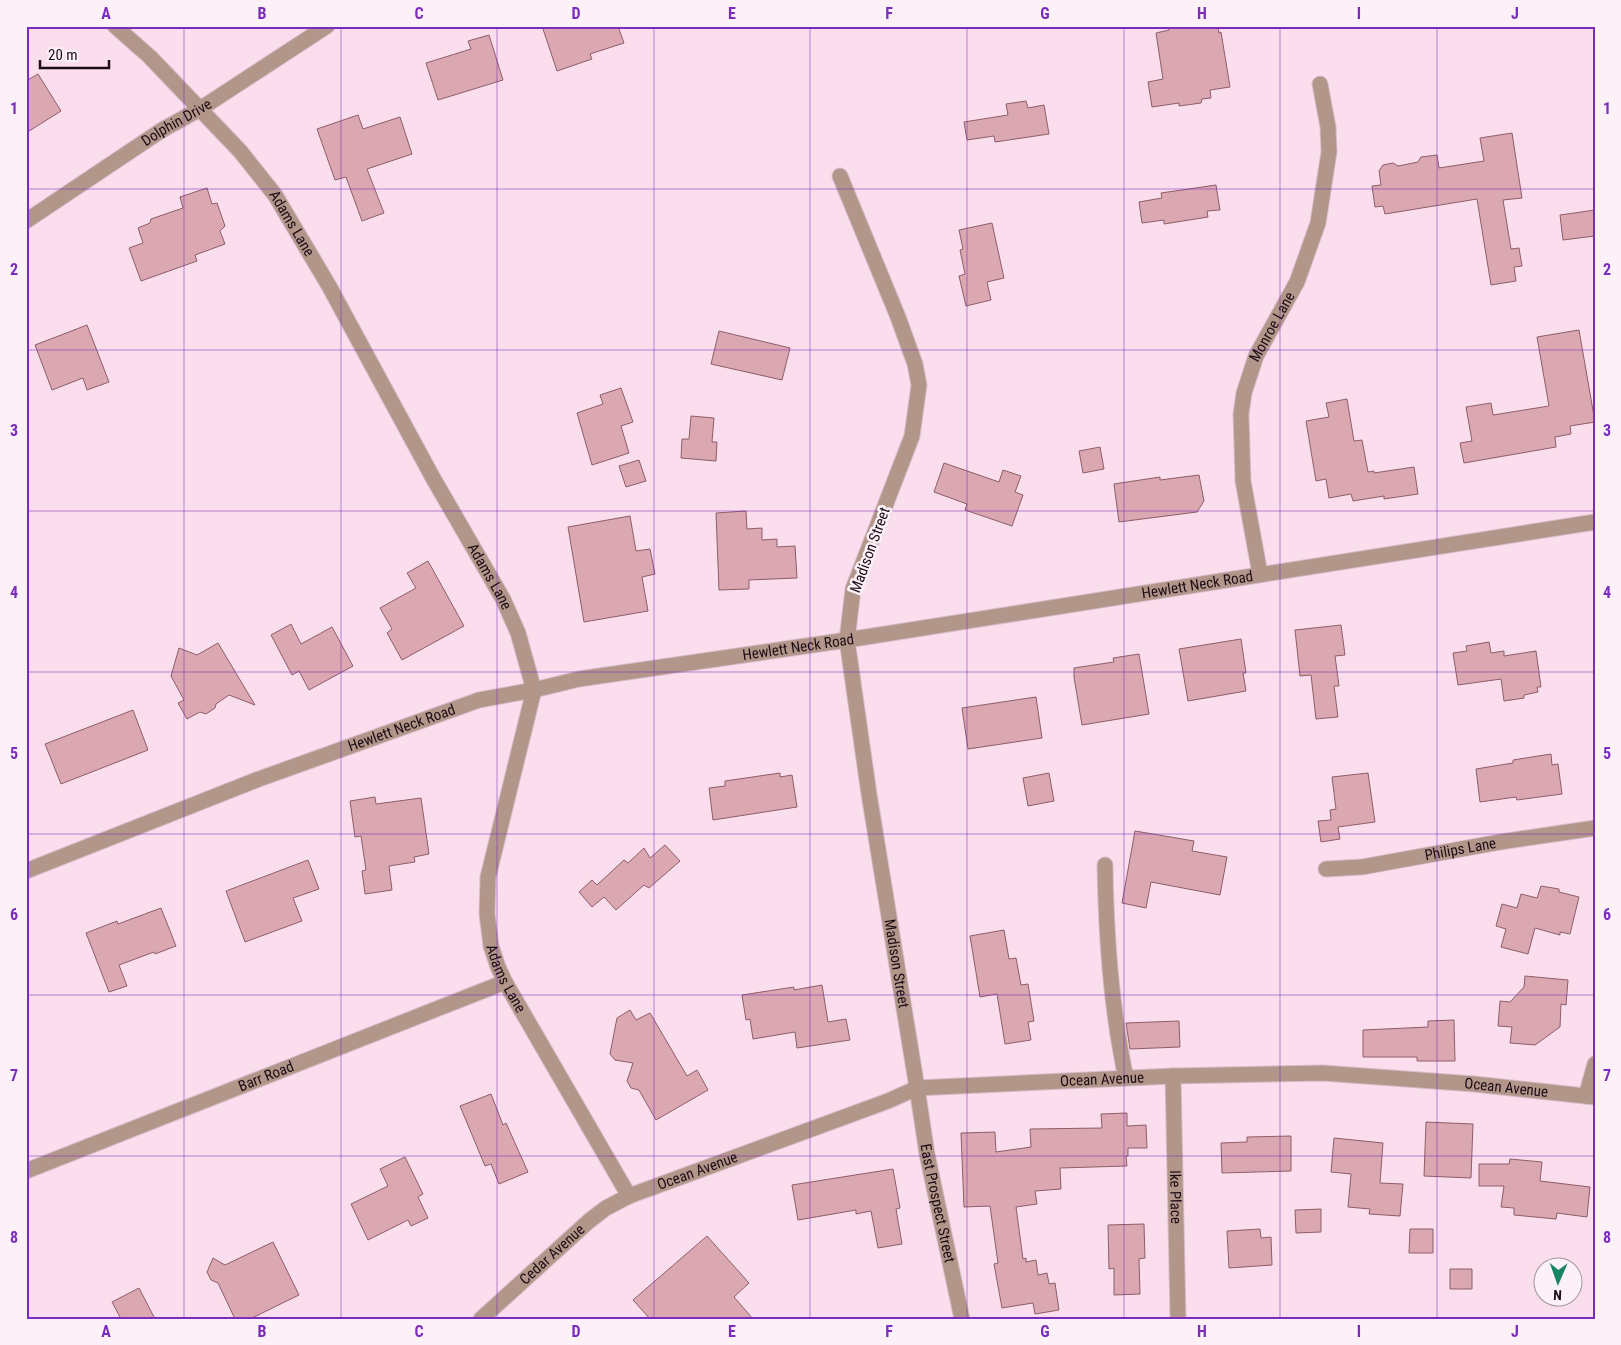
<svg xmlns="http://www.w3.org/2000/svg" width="1621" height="1345" viewBox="0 0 1621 1345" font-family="'Roboto Condensed',sans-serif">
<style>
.building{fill:#dba7b1;stroke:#8d5e68}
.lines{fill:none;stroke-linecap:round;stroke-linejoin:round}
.minor-casing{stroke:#d7bcca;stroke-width:17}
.minor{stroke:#b29689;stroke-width:15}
.grid{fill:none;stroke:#7b2cbf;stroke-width:1;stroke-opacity:0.55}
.labels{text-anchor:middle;stroke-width:5;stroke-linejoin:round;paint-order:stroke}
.street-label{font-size:15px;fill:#1c0c15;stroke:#fbf1f6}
.neatline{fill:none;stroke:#7b2cbf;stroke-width:2}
.grid-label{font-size:16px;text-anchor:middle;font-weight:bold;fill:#7b2cbf}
</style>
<rect width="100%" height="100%" fill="#fbdeed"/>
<path class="building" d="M 542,26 L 618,26 L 624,43 L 590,54 L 592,59 L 557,71 Z
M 1168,26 L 1218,26 L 1219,33 L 1221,32 L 1230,87 L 1210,90 L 1211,98 L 1202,99 L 1201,103 L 1179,106 L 1179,103 L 1152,107 L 1148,82 L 1163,79 L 1156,33 L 1169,30 Z
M 489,35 L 503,80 L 438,100 L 426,63 L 471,49 L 468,41 Z
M 38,74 L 61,111 L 26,133 L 26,81 Z
M 1026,101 L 1028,108 L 1044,105 L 1049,134 L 995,142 L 994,136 L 967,140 L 964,122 L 1008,115 L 1006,104 Z
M 358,115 L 363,129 L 400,117 L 412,154 L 367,169 L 384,213 L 362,221 L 346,177 L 335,180 L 317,129 Z
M 1512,133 L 1522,198 L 1503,200 L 1511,249 L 1519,248 L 1522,266 L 1514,267 L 1516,281 L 1491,285 L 1477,199 L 1385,214 L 1383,206 L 1375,207 L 1372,186 L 1381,185 L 1379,171 L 1383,165 L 1393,163 L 1398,166 L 1418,162 L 1421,157 L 1437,155 L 1439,168 L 1484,161 L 1480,138 Z
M 1216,185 L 1220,210 L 1207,211 L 1208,217 L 1164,224 L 1164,220 L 1142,223 L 1139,202 L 1162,198 L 1161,193 Z
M 207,188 L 212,204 L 217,203 L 225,226 L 220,231 L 225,244 L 195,255 L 197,261 L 141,281 L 129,248 L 143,243 L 138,228 L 150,223 L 151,219 L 183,208 L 180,197 Z
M 1595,210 L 1595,236 L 1563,240 L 1560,215 Z
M 992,223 L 1004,278 L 987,282 L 991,300 L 966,306 L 959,276 L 965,274 L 960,250 L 963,249 L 959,230 Z
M 87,325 L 109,382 L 87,390 L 83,378 L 52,390 L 35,345 Z
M 1579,330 L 1595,422 L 1570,426 L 1571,434 L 1555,437 L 1556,447 L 1464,463 L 1460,443 L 1472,441 L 1466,407 L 1491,403 L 1493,415 L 1549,406 L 1537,337 Z
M 719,331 L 790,348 L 782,380 L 711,364 Z
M 621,388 L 633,422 L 621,426 L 629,453 L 592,465 L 577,413 L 603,404 L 600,395 Z
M 1347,399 L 1354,441 L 1362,440 L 1368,472 L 1374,471 L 1374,473 L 1414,467 L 1418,494 L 1384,499 L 1384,496 L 1353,501 L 1351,494 L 1329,498 L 1326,479 L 1316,481 L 1306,421 L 1329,417 L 1326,403 Z
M 691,416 L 714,418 L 712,442 L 717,442 L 716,461 L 681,458 L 682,439 L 689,439 Z
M 1100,447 L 1104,469 L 1083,473 L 1079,451 Z
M 639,460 L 646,481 L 626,487 L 619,466 Z
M 944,463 L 999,482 L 1003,470 L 1021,476 L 1015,492 L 1023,495 L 1012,526 L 965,510 L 967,504 L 934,492 Z
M 1199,475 L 1204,501 L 1197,512 L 1119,522 L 1114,484 L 1160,477 L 1160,480 Z
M 746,511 L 747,529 L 762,528 L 762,540 L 777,539 L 777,547 L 795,546 L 797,578 L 749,580 L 749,589 L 719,590 L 716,513 Z
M 630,516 L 636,551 L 650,549 L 655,574 L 642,577 L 648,611 L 584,622 L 568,527 Z
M 428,561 L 464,626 L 402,660 L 387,633 L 392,629 L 380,608 L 416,588 L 407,573 Z
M 291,624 L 301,644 L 332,627 L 353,666 L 309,690 L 299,671 L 292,675 L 271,635 Z
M 1341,625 L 1345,655 L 1335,656 L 1339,686 L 1334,686 L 1338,717 L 1316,719 L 1311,675 L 1300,676 L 1295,630 Z
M 1241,639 L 1246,673 L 1243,673 L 1246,691 L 1188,701 L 1179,649 Z
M 1489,642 L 1491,653 L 1504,651 L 1504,656 L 1536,651 L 1541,687 L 1537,687 L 1538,692 L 1524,695 L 1524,698 L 1504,701 L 1501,679 L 1458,685 L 1453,653 L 1467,651 L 1466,646 Z
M 218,643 L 255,705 L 229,695 L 216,704 L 215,708 L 206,714 L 200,712 L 187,719 L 178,703 L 184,700 L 171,676 L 179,648 L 197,655 Z
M 1139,654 L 1149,714 L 1082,725 L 1074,677 L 1074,668 L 1114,662 L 1113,658 Z
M 1036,697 L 1042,738 L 968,749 L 962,708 Z
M 133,710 L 148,750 L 61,784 L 45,744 Z
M 1551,754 L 1552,765 L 1558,764 L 1562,794 L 1517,800 L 1516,797 L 1480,802 L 1476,769 L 1513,763 L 1513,760 Z
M 780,773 L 780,777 L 792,775 L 797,807 L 713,820 L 709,788 L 725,786 L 725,781 Z
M 1049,773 L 1054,801 L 1028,806 L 1023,778 Z
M 1368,773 L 1375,822 L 1338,827 L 1340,839 L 1321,842 L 1318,821 L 1331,820 L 1330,810 L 1336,809 L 1332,777 Z
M 375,797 L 376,804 L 421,798 L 429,854 L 414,857 L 415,862 L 389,866 L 392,890 L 365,894 L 362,871 L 366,870 L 361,836 L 355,837 L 350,801 Z
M 1135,831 L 1194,841 L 1192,851 L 1227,857 L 1220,895 L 1151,882 L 1146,908 L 1122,903 Z
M 665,845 L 680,861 L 649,888 L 644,885 L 616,910 L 604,897 L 592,907 L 579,892 L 592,880 L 597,885 L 624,860 L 628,863 L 644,848 L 650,858 Z
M 308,860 L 319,889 L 293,898 L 302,921 L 245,942 L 226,891 Z
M 1541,886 L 1559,889 L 1559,892 L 1579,897 L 1570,934 L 1560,932 L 1560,935 L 1535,928 L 1528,954 L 1501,947 L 1506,929 L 1496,926 L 1502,904 L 1517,908 L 1521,894 L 1537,898 Z
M 161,908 L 176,946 L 155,954 L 154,952 L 119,965 L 127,986 L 109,992 L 86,933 L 117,921 L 118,924 Z
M 1004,930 L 1009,959 L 1016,958 L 1021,985 L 1028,984 L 1034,1021 L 1028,1022 L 1031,1040 L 1005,1044 L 997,994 L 980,997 L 970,936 Z
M 1525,976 L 1568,980 L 1566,1005 L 1561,1004 L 1560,1027 L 1535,1045 L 1510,1043 L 1512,1027 L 1498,1026 L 1500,1001 L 1510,1002 L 1524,987 Z
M 822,985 L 828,1022 L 846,1019 L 850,1040 L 797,1048 L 795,1032 L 753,1039 L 750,1019 L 746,1020 L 742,995 L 794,987 L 794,990 Z
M 630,1010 L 636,1020 L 650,1013 L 687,1076 L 697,1070 L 708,1090 L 656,1120 L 639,1090 L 631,1088 L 627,1081 L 633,1063 L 615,1060 L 610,1054 L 617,1018 Z
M 1454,1020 L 1455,1061 L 1417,1061 L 1417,1057 L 1363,1057 L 1363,1030 L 1428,1027 L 1428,1021 Z
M 1179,1021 L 1180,1047 L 1130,1049 L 1126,1023 Z
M 491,1094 L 503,1125 L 506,1123 L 528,1172 L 499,1184 L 491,1164 L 485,1166 L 460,1106 Z
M 1127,1113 L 1127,1126 L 1146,1125 L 1147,1148 L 1128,1148 L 1128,1156 L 1126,1156 L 1127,1166 L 1060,1168 L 1061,1189 L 1035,1191 L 1037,1204 L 1016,1207 L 1023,1259 L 1026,1258 L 1026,1262 L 1036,1260 L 1038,1275 L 1047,1273 L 1049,1284 L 1055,1283 L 1059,1310 L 1035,1314 L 1033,1303 L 1002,1308 L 994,1264 L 998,1263 L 990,1206 L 964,1207 L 961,1133 L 995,1132 L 996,1152 L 1031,1147 L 1030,1129 L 1102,1128 L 1101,1114 Z
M 1426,1122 L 1473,1124 L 1471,1178 L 1424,1176 Z
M 1291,1136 L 1291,1171 L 1222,1173 L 1221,1143 L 1247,1142 L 1247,1137 Z
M 1334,1138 L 1383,1143 L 1380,1183 L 1403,1184 L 1400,1216 L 1369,1214 L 1370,1209 L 1348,1207 L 1351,1174 L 1331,1172 Z
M 405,1157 L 423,1194 L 418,1197 L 428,1218 L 411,1226 L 408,1220 L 368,1240 L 351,1204 L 388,1186 L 380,1169 Z
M 1510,1159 L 1542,1162 L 1540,1181 L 1590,1187 L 1587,1217 L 1557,1213 L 1556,1219 L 1514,1215 L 1514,1208 L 1501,1207 L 1504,1186 L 1479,1186 L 1479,1164 L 1509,1164 Z
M 893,1169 L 900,1208 L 896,1209 L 902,1244 L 878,1248 L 871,1211 L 856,1214 L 856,1210 L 798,1220 L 792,1185 Z
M 1321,1209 L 1321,1232 L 1296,1233 L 1295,1210 Z
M 1144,1224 L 1145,1258 L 1139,1259 L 1140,1294 L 1114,1295 L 1114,1268 L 1109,1269 L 1108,1225 Z
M 1260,1229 L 1261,1238 L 1271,1237 L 1272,1265 L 1229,1268 L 1227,1231 Z
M 1410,1229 L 1433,1229 L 1433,1253 L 1409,1253 Z
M 707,1236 L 749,1283 L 734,1297 L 753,1319 L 650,1319 L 633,1300 Z
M 273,1242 L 299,1295 L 250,1319 L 235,1319 L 218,1283 L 211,1280 L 207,1272 L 213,1258 L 225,1265 Z
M 1450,1269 L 1472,1269 L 1472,1289 L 1450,1289 Z
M 139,1288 L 155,1319 L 121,1319 L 112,1302 Z"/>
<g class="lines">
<defs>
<g id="minor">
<path id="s1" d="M 115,26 L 150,57 L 240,151 L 275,195 L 329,286 L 433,478 L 503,599 L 518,633 L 534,690 L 488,877 L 487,914 L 491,946 L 498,967 L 505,982 L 629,1196"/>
<path id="s2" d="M 840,176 L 898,317 L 915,364 L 919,385 L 912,436 L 853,589 L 847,640 L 869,794 L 917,1088 L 927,1154 L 962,1319"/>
<path id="s3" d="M 26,221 L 162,130 L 200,109 L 327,26"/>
<path id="s4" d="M 1260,574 L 1243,481 L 1241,414 L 1244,393 L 1256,356 L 1297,282 L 1318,223 L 1329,152 L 1328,127 L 1320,84"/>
<path d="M 1105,865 C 1106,936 1111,1009 1126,1078"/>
<path id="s5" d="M 1326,869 L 1362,867 L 1500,842 L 1595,828"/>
<path id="s6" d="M 26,871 L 259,779 L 479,700 L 534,690 L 579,679 L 847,640 L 1595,522"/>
<path id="s7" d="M 1173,1076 L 1178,1319"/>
<path d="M 1586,1096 L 1595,1064"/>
<path id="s8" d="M 26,1171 L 505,982"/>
<path id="s9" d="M 481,1319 L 589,1221 L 606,1208 L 629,1196 L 888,1101 L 917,1088 L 1173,1076 L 1323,1073 L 1474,1084 L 1595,1097"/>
</g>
</defs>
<use href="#minor" class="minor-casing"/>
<use href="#minor" class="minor"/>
</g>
<path class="grid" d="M 184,26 L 184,1319M 341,26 L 341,1319M 497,26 L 497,1319M 654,26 L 654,1319M 810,26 L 810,1319M 967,26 L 967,1319M 1124,26 L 1124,1319M 1280,26 L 1280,1319M 1437,26 L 1437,1319M 26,189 L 1595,189M 26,350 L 1595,350M 26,511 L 1595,511M 26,672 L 1595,672M 26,834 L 1595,834M 26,995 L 1595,995M 26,1156 L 1595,1156"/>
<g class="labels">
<g class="street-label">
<text dy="5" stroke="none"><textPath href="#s3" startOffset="180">Dolphin Drive</textPath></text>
<text dy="5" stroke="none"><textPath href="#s1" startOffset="266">Adams Lane</textPath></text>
<text dy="5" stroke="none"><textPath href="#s4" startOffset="255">Monroe Lane</textPath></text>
<text transform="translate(870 550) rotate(-70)" y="5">Madison Street</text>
<text dy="5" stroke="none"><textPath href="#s1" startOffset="671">Adams Lane</textPath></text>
<text dy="5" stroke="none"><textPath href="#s6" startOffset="1212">Hewlett Neck Road</textPath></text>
<text dy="5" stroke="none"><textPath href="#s6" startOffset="808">Hewlett Neck Road</textPath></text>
<text dy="5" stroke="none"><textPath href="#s6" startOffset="402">Hewlett Neck Road</textPath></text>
<text dy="5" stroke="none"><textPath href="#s5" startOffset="136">Philips Lane</textPath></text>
<text dy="5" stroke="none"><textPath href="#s2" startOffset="818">Madison Street</textPath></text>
<text dy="5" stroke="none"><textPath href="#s1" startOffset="1091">Adams Lane</textPath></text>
<text dy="5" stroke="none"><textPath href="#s8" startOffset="258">Barr Road</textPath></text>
<text dy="5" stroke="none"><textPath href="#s9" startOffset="686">Ocean Avenue</textPath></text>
<text dy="5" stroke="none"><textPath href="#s9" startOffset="1091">Ocean Avenue</textPath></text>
<text dy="5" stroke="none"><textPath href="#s9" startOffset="266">Ocean Avenue</textPath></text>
<text dy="5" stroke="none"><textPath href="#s7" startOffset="121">Ike Place</textPath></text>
<text dy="5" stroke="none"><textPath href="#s2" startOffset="1061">East Prospect Street</textPath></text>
<text dy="5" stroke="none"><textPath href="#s9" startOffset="96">Cedar Avenue</textPath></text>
</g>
</g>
<rect width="1621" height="1345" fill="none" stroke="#fbf1f6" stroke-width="55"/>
<g transform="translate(1558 1282) rotate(182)"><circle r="24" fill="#fbf1f6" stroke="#a2959c"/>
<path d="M0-4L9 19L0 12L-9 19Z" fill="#178462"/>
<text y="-8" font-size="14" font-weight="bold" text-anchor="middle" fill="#1c0c15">N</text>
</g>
<path d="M40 60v8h69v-8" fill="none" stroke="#1c0c15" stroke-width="2.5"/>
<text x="48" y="60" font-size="15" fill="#1c0c15" stroke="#fbf1f6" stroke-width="4" paint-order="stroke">20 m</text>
<rect x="28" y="28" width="1566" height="1290" class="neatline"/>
<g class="grid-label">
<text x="106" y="19">A</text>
<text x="262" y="19">B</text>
<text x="419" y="19">C</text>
<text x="576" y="19">D</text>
<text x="732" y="19">E</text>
<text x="889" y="19">F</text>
<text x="1045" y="19">G</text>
<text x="1202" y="19">H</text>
<text x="1359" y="19">I</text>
<text x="1515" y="19">J</text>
<text x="14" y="114">1</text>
<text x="1607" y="114">1</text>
<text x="14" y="275">2</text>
<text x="1607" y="275">2</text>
<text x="14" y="436">3</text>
<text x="1607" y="436">3</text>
<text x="14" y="598">4</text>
<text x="1607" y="598">4</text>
<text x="14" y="759">5</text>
<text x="1607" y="759">5</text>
<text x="14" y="920">6</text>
<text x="1607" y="920">6</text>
<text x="14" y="1081">7</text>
<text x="1607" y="1081">7</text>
<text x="14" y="1243">8</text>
<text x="1607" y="1243">8</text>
<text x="106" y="1337">A</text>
<text x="262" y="1337">B</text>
<text x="419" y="1337">C</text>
<text x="576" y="1337">D</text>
<text x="732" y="1337">E</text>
<text x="889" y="1337">F</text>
<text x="1045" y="1337">G</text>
<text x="1202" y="1337">H</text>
<text x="1359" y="1337">I</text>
<text x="1515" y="1337">J</text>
</g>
</svg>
